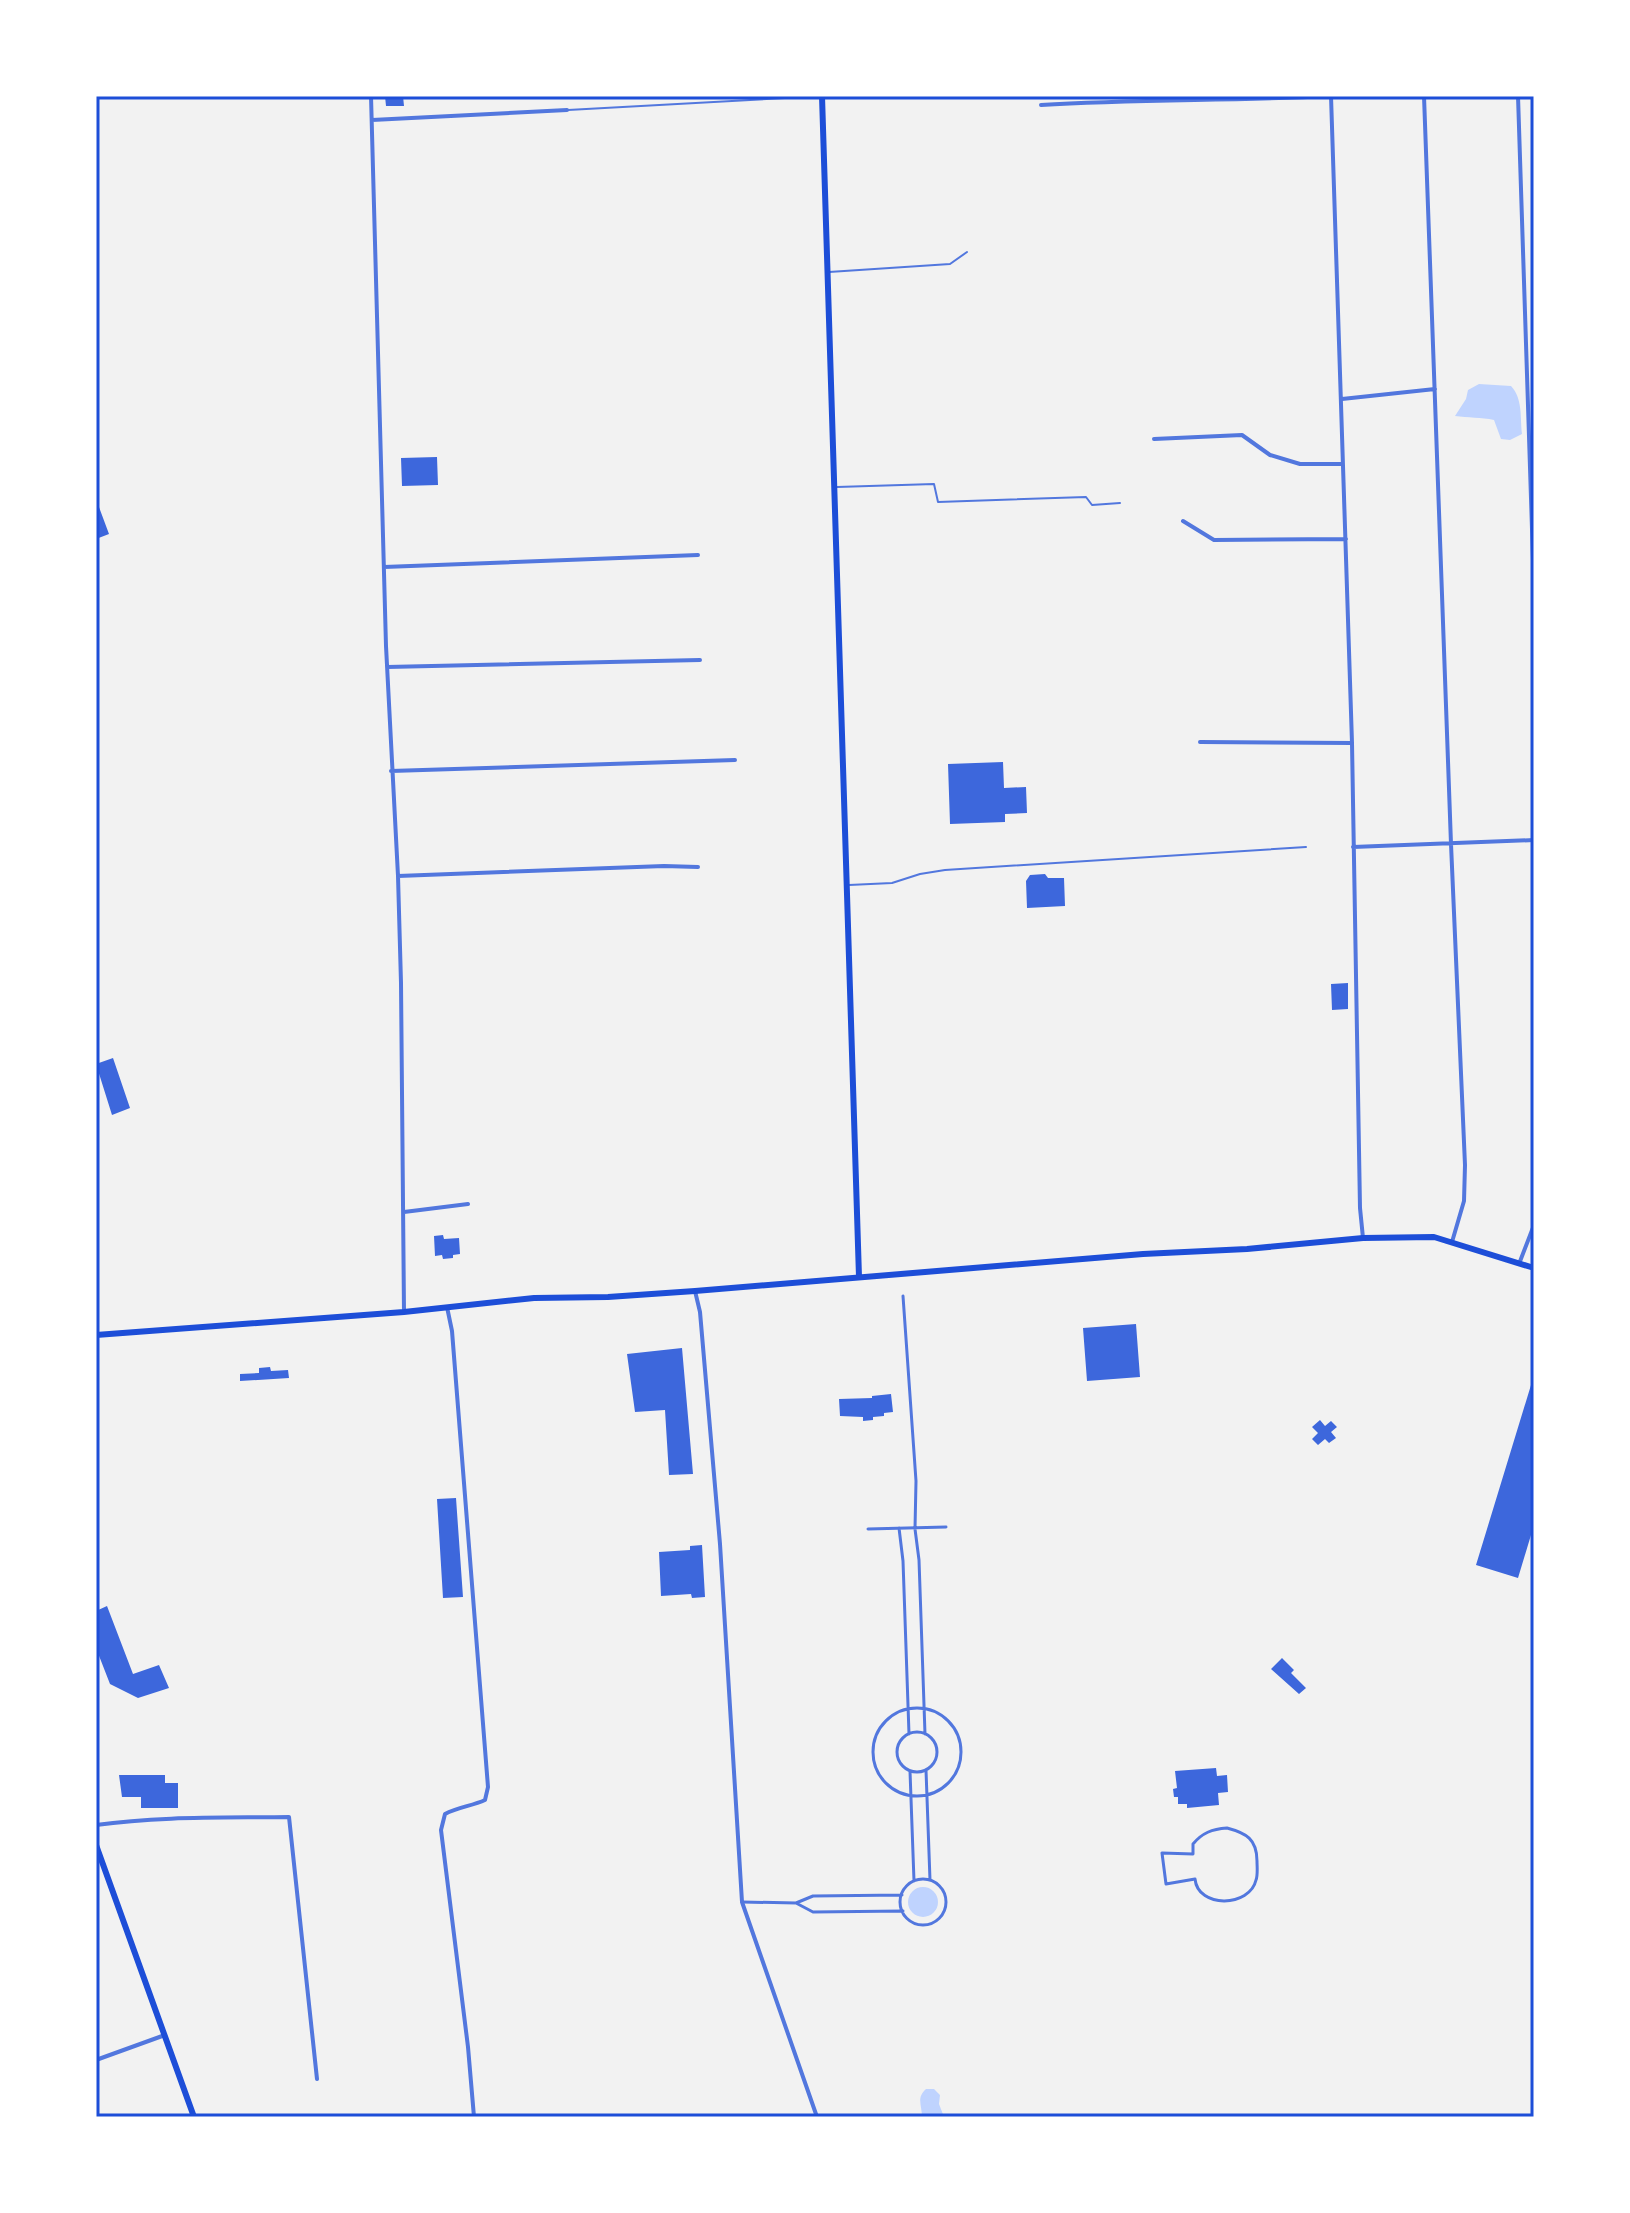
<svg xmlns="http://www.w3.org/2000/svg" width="1630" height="2213" viewBox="0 0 1630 2213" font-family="'Crimson Pro',serif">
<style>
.water{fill:#bfd3fe}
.building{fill:#3d67dc}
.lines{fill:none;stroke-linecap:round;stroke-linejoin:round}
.service{stroke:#5277de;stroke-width:2}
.pedestrian{stroke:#5277de;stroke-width:3}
.minor{stroke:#5277de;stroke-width:4}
.secondary{stroke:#1d4ed8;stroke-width:6}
.primary{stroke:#1d4ed8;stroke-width:6}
.neatline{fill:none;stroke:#1d4ed8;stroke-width:3}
</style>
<rect width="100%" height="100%" fill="#f2f2f2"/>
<path class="water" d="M 1479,384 L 1511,386 C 1523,399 1520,417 1522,434 L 1510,440 L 1501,439 L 1494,420 C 1481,417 1468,418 1455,416 L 1466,399 L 1468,390 Z
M908 1902a15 15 0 1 1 30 0a15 15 0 1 1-30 0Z
M 926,2089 L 934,2089 L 940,2095 L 939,2104 L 944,2117 L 922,2117 C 922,2105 916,2098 926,2089 Z"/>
<path class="building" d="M 385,96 L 403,96 L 404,106 L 386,106 Z
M 437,457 L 438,485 L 402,486 L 401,458 Z
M 96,499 L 109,534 L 96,539 Z
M 1003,762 L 1004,788 L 1026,787 L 1027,813 L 1005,814 L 1005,822 L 950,824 L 948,764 Z
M 1045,874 L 1048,878 L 1064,878 L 1065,906 L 1027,908 L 1026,881 L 1030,875 Z
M 1348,983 L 1348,1009 L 1332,1010 L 1331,984 Z
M 113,1058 L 130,1108 L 112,1115 L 96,1064 Z
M 443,1235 L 444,1239 L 459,1238 L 460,1254 L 453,1255 L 453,1258 L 443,1259 L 442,1255 L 435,1256 L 434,1236 Z
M 1136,1324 L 1140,1377 L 1087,1381 L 1083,1328 Z
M 682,1348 L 693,1474 L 669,1475 L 665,1410 L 635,1412 L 627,1354 Z
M 270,1367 L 271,1371 L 288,1370 L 289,1378 L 240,1381 L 240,1374 L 259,1373 L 259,1368 Z
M 1531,1385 L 1534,1386 L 1534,1525 L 1518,1578 L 1476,1565 Z
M 891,1394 L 893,1412 L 884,1413 L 884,1416 L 873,1417 L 873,1420 L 863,1421 L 863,1417 L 840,1416 L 839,1399 L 872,1398 L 872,1396 Z
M 1320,1420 L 1325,1426 L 1331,1421 L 1337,1427 L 1331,1432 L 1336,1438 L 1329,1443 L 1325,1439 L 1318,1445 L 1312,1439 L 1318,1433 L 1312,1427 Z
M 456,1498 L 463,1597 L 443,1598 L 437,1499 Z
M 702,1545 L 705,1597 L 692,1598 L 691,1594 L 661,1596 L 659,1552 L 690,1550 L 690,1546 Z
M 107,1606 L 133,1674 L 159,1665 L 169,1688 L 138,1698 L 110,1684 L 96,1648 L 96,1611 Z
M 1282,1658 L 1294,1670 L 1291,1673 L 1306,1688 L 1299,1694 L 1271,1669 Z
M 1216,1768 L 1217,1776 L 1227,1775 L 1228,1792 L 1218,1793 L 1219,1805 L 1187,1808 L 1187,1804 L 1178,1804 L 1178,1797 L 1174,1797 L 1173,1789 L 1177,1788 L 1175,1771 Z
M 119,1775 L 165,1775 L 165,1783 L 178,1783 L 178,1808 L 141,1808 L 141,1797 L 122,1797 Z"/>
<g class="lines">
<path class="service" d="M 568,110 L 821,96
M 829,272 L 950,264 L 967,252
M 837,487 L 934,484 L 938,502 L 1086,497 L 1092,505 L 1120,503
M 849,885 L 892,883 L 920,874 L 945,870 L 1306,847"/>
<path class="pedestrian" d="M 903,1296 L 916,1481 L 915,1529 L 919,1560 L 925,1734
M 899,1528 L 903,1561 L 909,1734
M 868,1529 L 946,1527
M873 1752a44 44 0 1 1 88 0a44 44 0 1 1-88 0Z
M897 1752a20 20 0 1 1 40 0a20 20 0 1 1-40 0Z
M 926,1770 L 930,1880
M 910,1771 L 914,1881
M 1227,1828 C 1246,1833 1257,1839 1257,1861 C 1257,1867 1258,1875 1256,1880 C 1250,1907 1198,1909 1195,1879 L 1166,1884 L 1162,1853 L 1193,1854 L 1193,1844 C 1202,1833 1212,1829 1227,1828 Z
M900 1902a23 23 0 1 1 46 0a23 23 0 1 1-46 0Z
M 742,1902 L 796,1903 L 813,1912 L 903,1911
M 796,1903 L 813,1896 L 902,1895"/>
<path class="minor" d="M 371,96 L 386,646 L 398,876 L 401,983 L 404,1312
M 1331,96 L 1352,743 L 1360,1208 L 1363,1238
M 1424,96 L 1451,844 L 1465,1165 L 1464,1201 L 1452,1242
M 1518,96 L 1534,591
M 1041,105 C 1137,99 1233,101 1329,96
M 372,120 L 567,110
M 1342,399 L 1435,389
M 1154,439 L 1242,435 L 1270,455 L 1300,464 L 1343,464
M 1183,521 L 1214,540 L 1346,539
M 384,567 L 698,555
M 387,667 L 700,660
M 1200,742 L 1352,743
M 391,771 L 735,760
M 1353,847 L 1534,840
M 398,876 L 664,866 L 698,867
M 404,1212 L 468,1204
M 1519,1264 L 1534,1225
M 695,1291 L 700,1312 L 720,1544 L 742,1902 L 817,2117
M 447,1307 L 452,1331 L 488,1787 L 485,1800 C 472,1806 458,1807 445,1814 L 441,1830 L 468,2047 L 474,2117
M 96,1825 C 159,1816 225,1818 289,1817 L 317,2079
M 96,2060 L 165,2035"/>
<path class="secondary" d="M 822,96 L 859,1277
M 96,1335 L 404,1312 L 534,1298 L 608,1297 L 695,1291 L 1143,1254 L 1247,1249 L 1363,1238 L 1434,1237 L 1534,1268"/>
<path class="primary" d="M 96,1845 L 194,2117"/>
</g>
<rect width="1630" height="2213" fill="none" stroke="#ffffff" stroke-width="196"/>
<rect x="98" y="98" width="1434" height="2017" class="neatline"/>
</svg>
